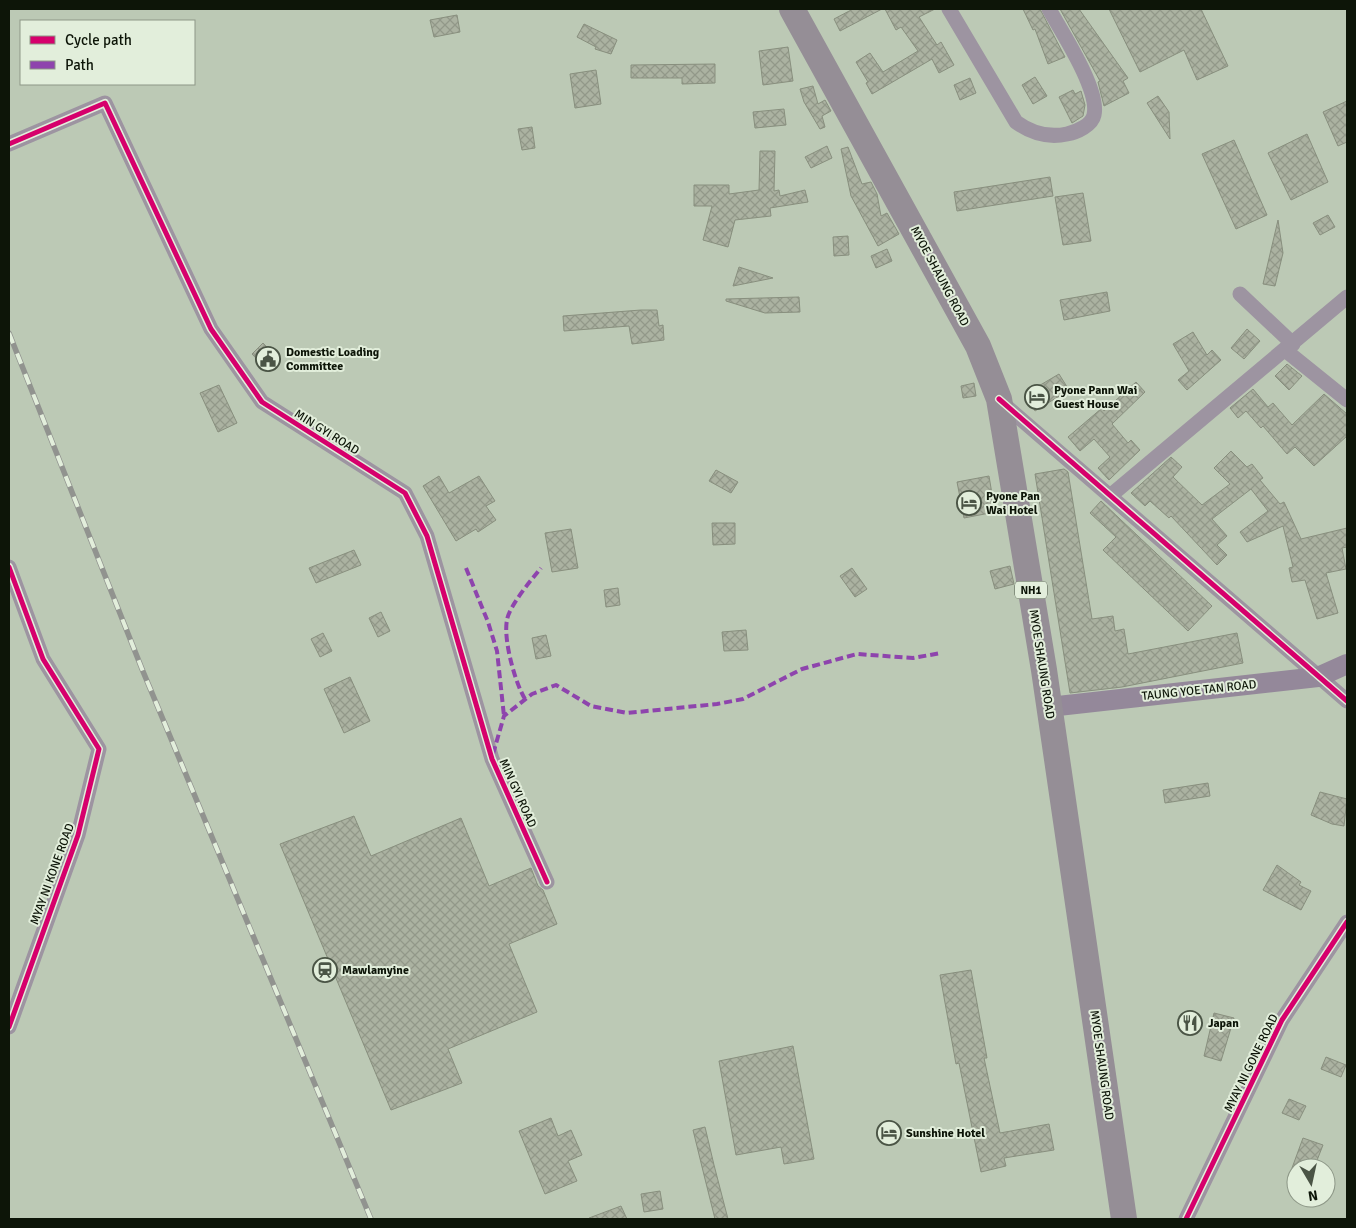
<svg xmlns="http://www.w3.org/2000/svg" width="1356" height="1228" viewBox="0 0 1356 1228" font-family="Signika,sans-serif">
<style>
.building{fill:url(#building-cross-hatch);stroke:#888f7e}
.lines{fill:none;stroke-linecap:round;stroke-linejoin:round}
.street{stroke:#9d94a1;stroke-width:15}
.secondary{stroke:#94889a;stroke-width:20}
.highway{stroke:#958e96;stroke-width:26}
.rail-casing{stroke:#91938f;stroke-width:5.5}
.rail{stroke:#e2eedb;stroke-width:4;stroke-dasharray:11;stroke-linecap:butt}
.quiet{stroke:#8e44ad;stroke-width:4;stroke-dasharray:8 4;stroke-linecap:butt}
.cycleway-casing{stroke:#e2eedb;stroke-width:8}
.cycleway{stroke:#d6006c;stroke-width:5}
.labels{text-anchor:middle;stroke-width:4;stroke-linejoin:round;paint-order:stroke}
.shield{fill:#e2eedb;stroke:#4d5647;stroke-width:1}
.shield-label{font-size:11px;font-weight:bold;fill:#0d1508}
.street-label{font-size:12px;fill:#0d1508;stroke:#e2eedb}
.poi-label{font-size:12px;font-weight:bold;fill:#0d1508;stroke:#e2eedb;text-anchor:start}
</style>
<defs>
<pattern id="building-cross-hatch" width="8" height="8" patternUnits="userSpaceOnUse" patternTransform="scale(1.25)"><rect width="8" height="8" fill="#abb2a1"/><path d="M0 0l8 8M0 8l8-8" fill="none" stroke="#929889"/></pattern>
</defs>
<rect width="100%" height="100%" fill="#bcc9b5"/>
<path class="building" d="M 853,9 L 882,9 L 840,31 L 834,19 Z
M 885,9 L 935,9 L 919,17 L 937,45 L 941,42 L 954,65 L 939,73 L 932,59 L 872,94 L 866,83 L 868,82 L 856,62 L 870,53 L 883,72 L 918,51 L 901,27 L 896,30 Z
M 1023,9 L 1040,9 L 1065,57 L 1048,64 L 1035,29 L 1033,30 Z
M 1060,9 L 1079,9 L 1128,78 L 1123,81 L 1129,93 L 1104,106 L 1098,82 L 1100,81 Z
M 1109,9 L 1201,9 L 1228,66 L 1197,80 L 1184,50 L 1140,72 Z
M 457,15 L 460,32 L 434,37 L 430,20 Z
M 584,24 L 617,40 L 611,54 L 595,49 L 596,47 L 577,37 Z
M 788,47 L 793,81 L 763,85 L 759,51 Z
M 715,64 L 715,83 L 682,84 L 682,78 L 631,78 L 631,65 Z
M 596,70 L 601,104 L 575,108 L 570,74 Z
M 1035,77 L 1047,96 L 1033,104 L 1022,85 Z
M 970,78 L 976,93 L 960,100 L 954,85 Z
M 813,86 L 818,104 L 825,100 L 831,111 L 822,116 L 825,127 L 820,129 L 804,102 L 800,89 Z
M 1073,90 L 1075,94 L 1081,91 L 1085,105 L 1083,116 L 1072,123 L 1059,97 Z
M 1158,96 L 1169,112 L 1170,139 L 1147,103 Z
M 1347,101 L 1347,142 L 1338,146 L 1323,112 Z
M 784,109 L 786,125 L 755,128 L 753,112 Z
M 532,127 L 535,148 L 522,150 L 518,129 Z
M 1307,134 L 1328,182 L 1291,200 L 1268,153 Z
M 1234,140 L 1267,215 L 1236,229 L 1202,154 Z
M 827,146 L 832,158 L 811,168 L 805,157 Z
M 848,147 L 862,184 L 871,182 L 877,194 L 881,216 L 887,213 L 899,234 L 878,246 L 851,196 L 841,149 Z
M 760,151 L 775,151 L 774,191 L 779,190 L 780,196 L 805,190 L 808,202 L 770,208 L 771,216 L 735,220 L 728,247 L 703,240 L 712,206 L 694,206 L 694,185 L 729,185 L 729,194 L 759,190 Z
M 1050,177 L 1053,196 L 957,211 L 954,192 Z
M 1083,193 L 1091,241 L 1063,245 L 1055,197 Z
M 1328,215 L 1335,227 L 1320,235 L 1313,223 Z
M 1278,220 L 1283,253 L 1275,286 L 1263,284 Z
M 848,236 L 849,255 L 834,256 L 833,237 Z
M 887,249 L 892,261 L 876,268 L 871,256 Z
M 739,267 L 773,278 L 733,286 Z
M 1107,292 L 1110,311 L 1064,320 L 1060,300 Z
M 799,297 L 800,312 L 765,313 L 726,301 L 726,299 Z
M 641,310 L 657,310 L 659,326 L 663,325 L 664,340 L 632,344 L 629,326 L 564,331 L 563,316 Z
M 1247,329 L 1260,341 L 1244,359 L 1231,348 Z
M 1193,332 L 1207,355 L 1212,350 L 1221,360 L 1187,390 L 1178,380 L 1189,371 L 1173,344 Z
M 263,343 L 280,361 L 269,372 L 252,354 Z
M 1287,364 L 1302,376 L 1289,390 L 1275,376 Z
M 1059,374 L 1069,390 L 1035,411 L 1025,394 Z
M 1136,382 L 1145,392 L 1112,424 L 1128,443 L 1131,440 L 1140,450 L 1109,480 L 1098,468 L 1110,457 L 1094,439 L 1080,451 L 1068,437 L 1102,408 L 1104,411 Z
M 974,383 L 976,396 L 963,398 L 961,386 Z
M 219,385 L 237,423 L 218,432 L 200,393 Z
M 1253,389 L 1268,407 L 1273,403 L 1292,425 L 1324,394 L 1347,414 L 1347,436 L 1314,466 L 1295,447 L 1287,454 L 1263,426 L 1261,428 L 1246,411 L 1238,418 L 1230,408 Z
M 1231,451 L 1247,467 L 1252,464 L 1263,478 L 1260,480 L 1280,504 L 1284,502 L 1301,539 L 1347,528 L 1347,547 L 1342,548 L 1346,569 L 1326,573 L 1338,613 L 1317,619 L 1305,580 L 1292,582 L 1289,568 L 1293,567 L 1283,526 L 1247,542 L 1240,532 L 1268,511 L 1251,489 L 1212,519 L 1227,536 L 1217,545 L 1227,555 L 1217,565 L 1171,516 L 1169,518 L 1150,501 L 1145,506 L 1131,493 L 1171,457 L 1182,467 L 1173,477 L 1202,505 L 1230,484 L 1214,468 Z
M 1064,469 L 1068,472 L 1092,619 L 1113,616 L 1115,631 L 1124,629 L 1128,654 L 1237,633 L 1243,663 L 1122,687 L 1070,693 L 1035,474 Z
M 716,470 L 738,482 L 731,493 L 709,481 Z
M 439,476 L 449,493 L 479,476 L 495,501 L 486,506 L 496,520 L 478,532 L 476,529 L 456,541 L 423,486 Z
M 989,476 L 995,512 L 964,518 L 957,482 Z
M 1101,501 L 1212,606 L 1188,631 L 1103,550 L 1116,537 L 1090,513 Z
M 712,523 L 735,523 L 735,544 L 713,545 Z
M 571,529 L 578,568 L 552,572 L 545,533 Z
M 354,550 L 361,565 L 316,583 L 309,568 Z
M 1010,566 L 1014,584 L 995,589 L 990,571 Z
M 852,568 L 867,589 L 855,597 L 840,576 Z
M 618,588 L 620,605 L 606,607 L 604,590 Z
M 381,612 L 390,631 L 378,637 L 369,618 Z
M 746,630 L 748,650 L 724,651 L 722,632 Z
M 323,633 L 332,651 L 320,657 L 311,639 Z
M 546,635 L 551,656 L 536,659 L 532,638 Z
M 350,677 L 370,721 L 344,733 L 324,689 Z
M 1208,783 L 1210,796 L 1165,803 L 1163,790 Z
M 1320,792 L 1347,799 L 1344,826 L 1332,824 L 1311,815 Z
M 354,816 L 371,856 L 461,818 L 489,886 L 531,868 L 538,886 L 543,890 L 557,924 L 509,944 L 537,1012 L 448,1049 L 462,1083 L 391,1110 L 280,844 Z
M 1277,865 L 1301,882 L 1299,885 L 1311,891 L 1301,910 L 1263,890 Z
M 971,970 L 987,1058 L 984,1058 L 1000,1133 L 1049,1124 L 1054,1150 L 1004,1158 L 1006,1166 L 981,1172 L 959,1063 L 956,1064 L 940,975 Z
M 1214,1013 L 1234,1018 L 1221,1061 L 1204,1056 Z
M 793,1046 L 814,1159 L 784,1164 L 781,1147 L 736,1155 L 719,1061 Z
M 1326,1057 L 1346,1065 L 1341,1077 L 1321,1069 Z
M 1289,1099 L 1306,1106 L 1299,1120 L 1282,1113 Z
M 551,1118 L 558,1136 L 571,1130 L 582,1155 L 568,1161 L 577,1181 L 545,1194 L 519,1131 Z
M 705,1127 L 714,1165 L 728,1219 L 715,1219 L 704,1175 L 693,1130 Z
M 1303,1138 L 1323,1145 L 1314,1168 L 1292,1168 Z
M 660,1191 L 663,1209 L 644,1212 L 641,1194 Z
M 621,1206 L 627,1219 L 589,1219 L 589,1218 Z"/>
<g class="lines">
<path class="street" d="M 949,9 L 1016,122 C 1031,133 1048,138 1067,134 C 1077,132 1092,125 1094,115 C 1100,90 1061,31 1049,9
M 9,144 L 105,103 L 211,329 L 262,402 L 405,493 L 427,536 L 492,759 L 547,882
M 1240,294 L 1293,344
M 1285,350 L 1347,400
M 1000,401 L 1347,701
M 1110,496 L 1347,297
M 9,567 L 43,659 L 99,749 L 78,835 L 9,1027
M 1186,1219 L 1282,1020 L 1347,922"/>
<path class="secondary" d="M 1049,707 L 1318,677 L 1347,664"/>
<path class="highway" d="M 792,9 L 978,346 L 999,399 L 1044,670 L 1124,1219"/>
<defs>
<path id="rail" d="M 9,333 L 142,669 L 371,1219"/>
</defs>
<use href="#rail" class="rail-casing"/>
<use href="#rail" class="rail"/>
<path class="quiet" d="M 466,568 L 488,622 L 497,651 L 504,716
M 525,699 C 515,683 503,639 507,620 C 509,606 532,579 541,568
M 493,754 L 504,716 L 532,694 L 556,685 L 591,706 L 627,713 L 717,704 L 743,699 L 802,669 L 857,654 L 913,658 L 941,653"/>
<defs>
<path id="cycleway" d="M 9,144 L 105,103 L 211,329 L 262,402 L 405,493 L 427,536 L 492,759 L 547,882
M 999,399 L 1347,701
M 9,567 L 43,659 L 99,749 L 78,835 L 9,1027
M 1186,1219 L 1282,1020 L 1347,922"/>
</defs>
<use href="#cycleway" class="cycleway-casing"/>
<use href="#cycleway" class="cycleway"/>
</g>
<defs>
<symbol id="civic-ring" viewBox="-11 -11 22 22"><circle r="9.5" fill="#e2eedb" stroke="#4a5445" stroke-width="1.5"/><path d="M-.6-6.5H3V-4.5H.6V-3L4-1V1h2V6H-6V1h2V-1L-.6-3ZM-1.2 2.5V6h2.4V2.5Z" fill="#4a5445"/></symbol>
<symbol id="hotel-ring" viewBox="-11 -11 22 22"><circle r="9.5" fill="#e2eedb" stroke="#4a5445" stroke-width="1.5"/><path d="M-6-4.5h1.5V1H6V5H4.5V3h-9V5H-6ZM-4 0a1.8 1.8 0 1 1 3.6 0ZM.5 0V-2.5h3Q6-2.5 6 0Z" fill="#4a5445"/></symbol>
<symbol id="station-ring" viewBox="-11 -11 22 22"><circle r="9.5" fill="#e2eedb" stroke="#4a5445" stroke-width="1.5"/><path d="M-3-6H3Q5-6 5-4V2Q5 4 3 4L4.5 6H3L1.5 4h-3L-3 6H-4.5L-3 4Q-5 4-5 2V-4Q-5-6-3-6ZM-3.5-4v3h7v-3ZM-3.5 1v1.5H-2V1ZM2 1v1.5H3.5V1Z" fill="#4a5445"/></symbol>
<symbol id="restaurant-ring" viewBox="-11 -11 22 22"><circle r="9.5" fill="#e2eedb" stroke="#4a5445" stroke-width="1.5"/><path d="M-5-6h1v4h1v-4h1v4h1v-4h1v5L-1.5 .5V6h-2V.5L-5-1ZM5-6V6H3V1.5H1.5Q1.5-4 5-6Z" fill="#4a5445"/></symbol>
</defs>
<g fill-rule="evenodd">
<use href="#civic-ring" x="254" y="345" width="28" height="28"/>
<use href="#hotel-ring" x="1023" y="383" width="28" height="28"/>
<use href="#hotel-ring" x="955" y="489" width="28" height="28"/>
<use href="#station-ring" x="311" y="956" width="28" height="28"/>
<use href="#restaurant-ring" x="1176" y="1009" width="28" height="28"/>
<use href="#hotel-ring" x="875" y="1119" width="28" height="28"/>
</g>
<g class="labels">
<rect class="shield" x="1015" y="581.5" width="32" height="17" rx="4"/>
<g class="shield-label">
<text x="1031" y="594">NH1</text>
</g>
<g class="street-label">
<text transform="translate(940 276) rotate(62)" y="4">MYOE SHAUNG ROAD</text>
<text transform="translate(327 432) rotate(32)" y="4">MIN GYI ROAD</text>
<text transform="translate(1042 664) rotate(81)" y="4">MYOE SHAUNG ROAD</text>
<text transform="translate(1199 690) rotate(-6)" y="4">TAUNG YOE TAN ROAD</text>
<text transform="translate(518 793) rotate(66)" y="4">MIN GYI ROAD</text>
<text transform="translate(52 874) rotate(-70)" y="4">MYAY NI KONE ROAD</text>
<text transform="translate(1251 1063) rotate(-64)" y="4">MYAY NI GONE ROAD</text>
<text transform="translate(1102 1065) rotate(82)" y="4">MYOE SHAUNG ROAD</text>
</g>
<g class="poi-label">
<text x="286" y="356">Domestic Loading<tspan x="286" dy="14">Committee</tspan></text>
<text x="1054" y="394">Pyone Pann Wai<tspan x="1054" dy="14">Guest House</tspan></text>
<text x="986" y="500">Pyone Pan<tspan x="986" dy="14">Wai Hotel</tspan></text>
<text x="342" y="974">Mawlamyine</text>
<text x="1208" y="1027">Japan</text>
<text x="906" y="1137">Sunshine Hotel</text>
</g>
</g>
<rect width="1356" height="1228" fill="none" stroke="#0d1508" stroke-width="20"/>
<rect x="20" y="20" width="175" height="65" fill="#e2eedb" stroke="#8d9787"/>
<rect x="30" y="36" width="25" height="8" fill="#d6006c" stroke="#8d9787"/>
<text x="65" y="45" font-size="15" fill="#0d1508">Cycle path</text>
<rect x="30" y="61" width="25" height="8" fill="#8e44ad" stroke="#8d9787"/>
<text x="65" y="70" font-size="15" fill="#0d1508">Path</text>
<g transform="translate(1311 1183) rotate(171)"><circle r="24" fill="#e2eedb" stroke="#8d9787"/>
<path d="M0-4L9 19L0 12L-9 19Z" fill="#4a5445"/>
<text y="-8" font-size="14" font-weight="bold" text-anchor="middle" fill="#0d1508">N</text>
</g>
</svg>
